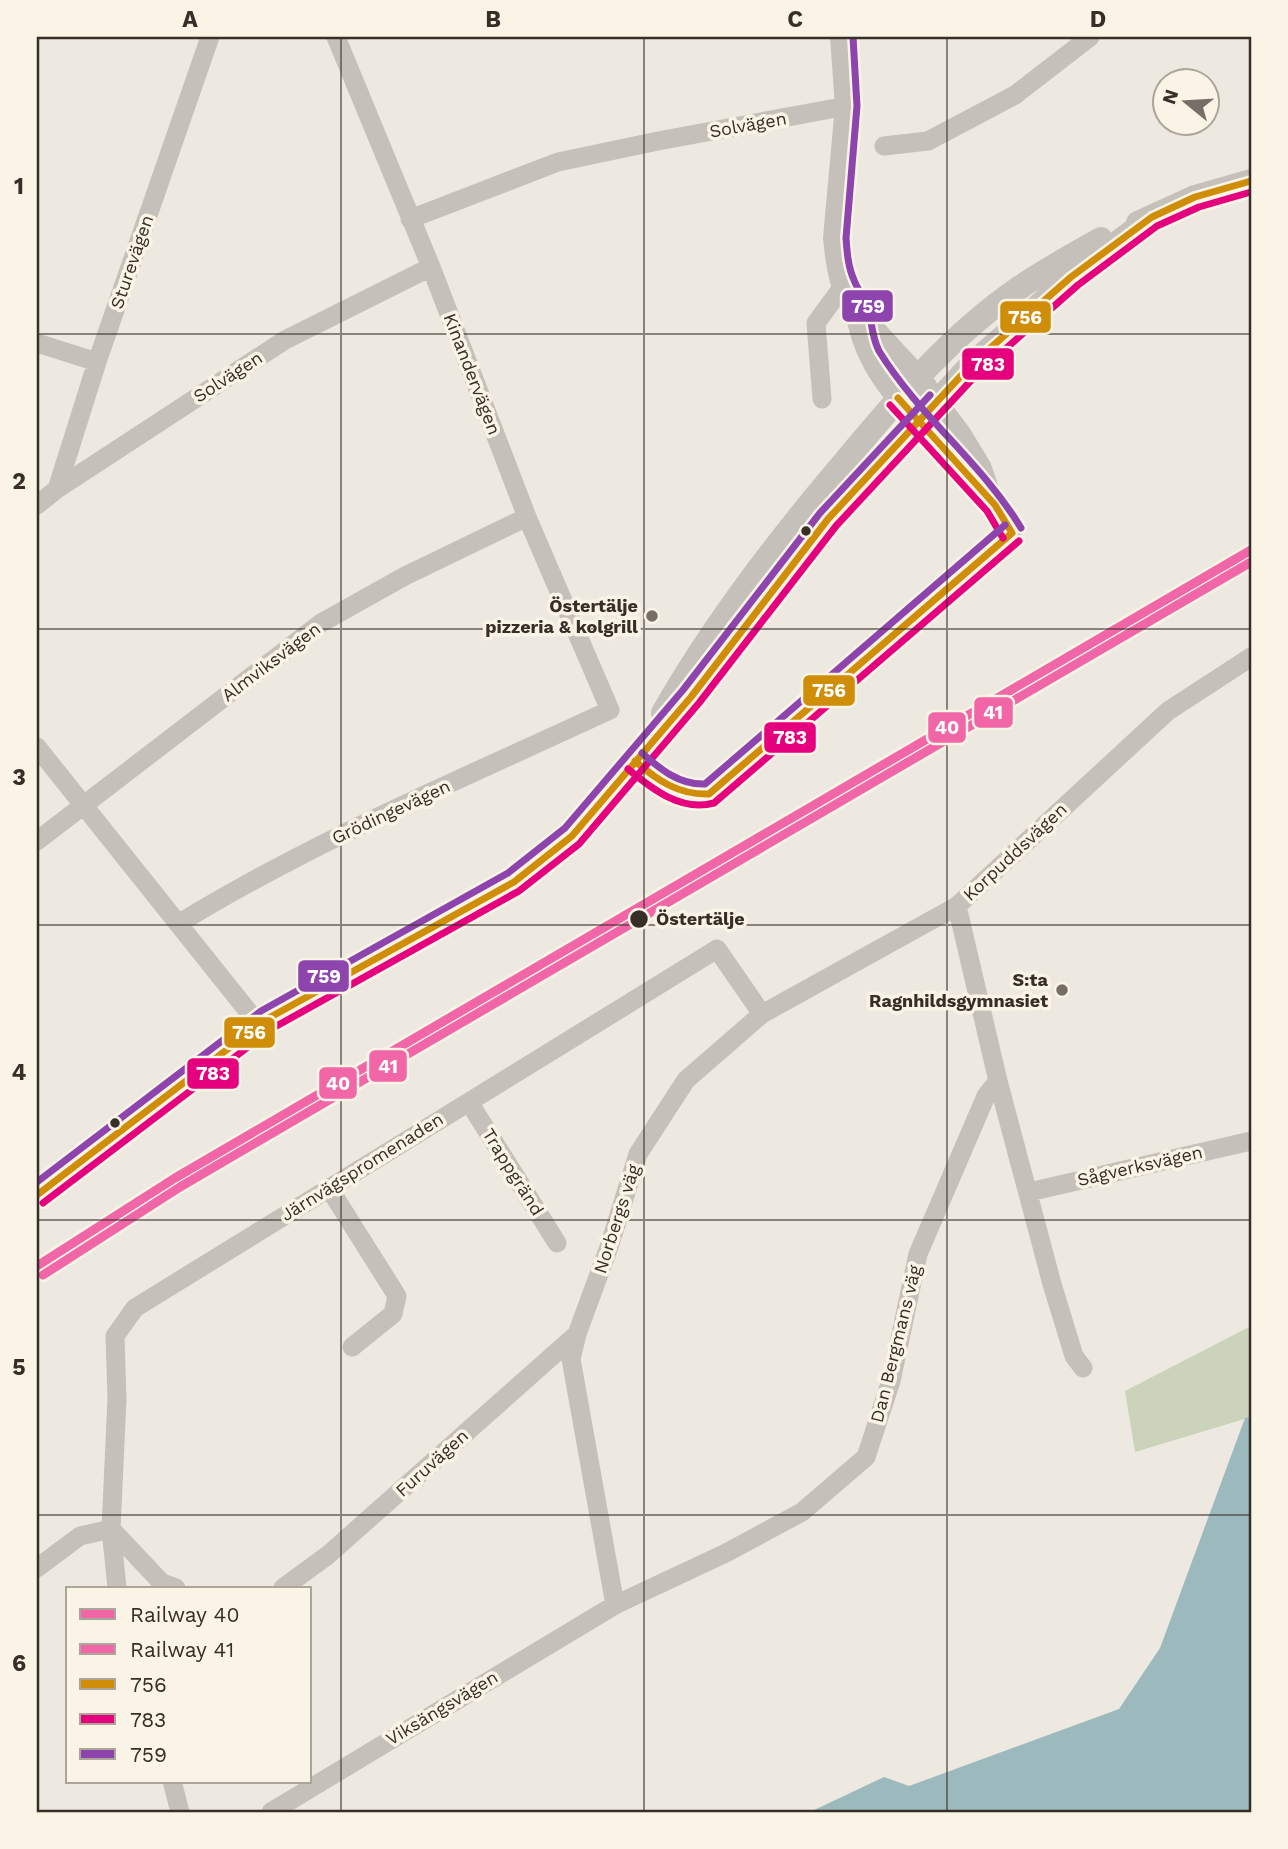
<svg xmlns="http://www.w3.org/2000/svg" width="1288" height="1849" viewBox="0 0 1288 1849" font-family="'Work Sans',sans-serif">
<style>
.green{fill:#cbd3ba}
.water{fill:#9cbabe}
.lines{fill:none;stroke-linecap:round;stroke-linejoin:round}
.minor{stroke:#c5c0b9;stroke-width:19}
.tertiary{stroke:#c5c0b9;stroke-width:24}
.bus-1-casing{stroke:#faf4e7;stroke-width:12}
.bus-2-casing{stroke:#faf4e7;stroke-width:12}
.bus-3-casing{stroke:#faf4e7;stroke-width:12}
.bus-1{stroke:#d08e08;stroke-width:7}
.bus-2{stroke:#e5007d;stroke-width:7}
.bus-3{stroke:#8e44ad;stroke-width:7}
.rail-1-casing{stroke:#faf4e7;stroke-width:14}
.rail-2-casing{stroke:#faf4e7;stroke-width:14}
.rail-1{stroke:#f166a7;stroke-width:9}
.rail-2{stroke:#f166a7;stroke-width:9}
.grid{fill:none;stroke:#362e27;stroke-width:2;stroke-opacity:0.55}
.bus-dot{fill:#362e27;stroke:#faf4e7;stroke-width:2.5}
.poi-dot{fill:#766f68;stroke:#faf4e7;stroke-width:2.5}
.labels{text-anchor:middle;stroke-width:7;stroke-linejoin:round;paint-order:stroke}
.street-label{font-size:18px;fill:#362e27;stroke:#faf4e7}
.poi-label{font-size:18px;font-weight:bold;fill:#362e27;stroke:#faf4e7;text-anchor:end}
.stop-label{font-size:18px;font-weight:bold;fill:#362e27;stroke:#faf4e7;text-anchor:start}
.line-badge{stroke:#faf4e7;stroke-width:2.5}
.badge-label{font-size:19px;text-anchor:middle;font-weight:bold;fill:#fff}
.neatline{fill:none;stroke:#362e27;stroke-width:2.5}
.grid-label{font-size:23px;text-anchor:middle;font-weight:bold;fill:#362e27}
</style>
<rect width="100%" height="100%" fill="#ede9e0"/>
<path class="green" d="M 1251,1326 L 1251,1417 L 1135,1452 L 1125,1391 Z"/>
<path class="water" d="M 1251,1417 L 1251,1812 L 810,1812 L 884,1777 L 909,1786 L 1119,1709 L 1160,1648 L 1245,1418 Z"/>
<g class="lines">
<path class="minor" d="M 884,146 L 928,141 L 1015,95 L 1090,37
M 410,219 L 558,162 L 658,141 L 847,106
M 37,343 L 97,362
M 822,399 L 816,323 L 844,285
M 938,402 L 962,434 L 982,467 L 995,505 L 1012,533
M 918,422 L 990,499
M 57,489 L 97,362 L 210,37
M 37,505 L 57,489 L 285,340 L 431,267
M 37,747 L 259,1025
M 37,841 L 321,623 L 405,576 L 527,517
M 957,906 L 998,1081 L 1052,1284 L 1074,1356 L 1083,1368
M 178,924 C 315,840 464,778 610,710 L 527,517 L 431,267 L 336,37
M 469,1102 L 557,1243
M 329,1188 L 397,1296 L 393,1314 L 352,1347
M 1029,1192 L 1251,1141
M 111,1529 L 162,1583 L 176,1588
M 37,1568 L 80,1536 L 111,1529
M 117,1588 L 111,1529 L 117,1399 L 115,1336 L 135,1308 L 717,949 L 762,1014
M 283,1588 L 328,1555 L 577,1334
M 615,1605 L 571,1359 L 577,1334 L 609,1247 L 638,1154 L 686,1080 L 762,1014 L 957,906 L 1168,711 L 1251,657
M 172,1781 L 180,1812
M 271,1812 L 615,1605 L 726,1553 L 802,1512 L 866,1457 L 891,1381 L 918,1254 L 986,1096 L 998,1081"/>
<path class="tertiary" d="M 842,37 L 847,106 L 835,238 C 837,254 838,272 844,286 C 862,325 900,355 926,388
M 1138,223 L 1195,197 L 1251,181
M 857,309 C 863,351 881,377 908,409
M 663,713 C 709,632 766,556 826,484 C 885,414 942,341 1019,288 C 1045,270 1073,255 1101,239
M 37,1195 L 267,1019 L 514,882 L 572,836 L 691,697 L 828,519 L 971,365 L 1071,277 L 1152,217"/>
<defs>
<path id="bus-1" d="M 898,398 L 995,505 L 1012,533
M 635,761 C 657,780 678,795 709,794 L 1012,533
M 37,1195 L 267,1019 L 514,882 L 572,836 L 691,697 L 828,519 L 971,365 L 1071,277 L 1152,217 L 1195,197 L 1251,181"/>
<path id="bus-2" d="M 890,405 L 987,511 L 1003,538
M 628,769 C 652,789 681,812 714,803 L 1019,541
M 43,1203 L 273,1028 L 519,891 L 579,844 L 699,703 L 836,526 L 978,373 L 1078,285 L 1157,226 L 1199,207 L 1251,192"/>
<path id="bus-3" d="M 853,37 L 857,106 L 846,238 C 847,252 848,267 854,280 C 857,289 864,296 867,304 C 872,319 871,336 879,351 C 919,416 982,463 1021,528
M 642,753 C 660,769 679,785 705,784 L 1005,525
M 37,1182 L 261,1011 L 508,873 L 565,828 L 683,690 L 820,513 L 930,395"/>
</defs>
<use href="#bus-1" class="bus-1-casing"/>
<use href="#bus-2" class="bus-2-casing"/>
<use href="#bus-3" class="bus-3-casing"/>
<use href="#bus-1" class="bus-1"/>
<use href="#bus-2" class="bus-2"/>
<use href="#bus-3" class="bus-3"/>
<defs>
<path id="rail-1" d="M 37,1266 L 175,1178 L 1251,550"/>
<path id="rail-2" d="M 43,1275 L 180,1187 L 1251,562"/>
</defs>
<use href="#rail-1" class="rail-1-casing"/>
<use href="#rail-2" class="rail-2-casing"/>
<use href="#rail-1" class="rail-1"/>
<use href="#rail-2" class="rail-2"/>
</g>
<path class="grid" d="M 341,37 L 341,1812M 644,37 L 644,1812M 947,37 L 947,1812M 37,334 L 1251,334M 37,629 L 1251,629M 37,925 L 1251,925M 37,1220 L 1251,1220M 37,1515 L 1251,1515"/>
<g class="bus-dot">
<circle cx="806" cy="531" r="6"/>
<circle cx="639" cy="919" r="10"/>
<circle cx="115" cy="1123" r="6"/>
</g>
<g class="poi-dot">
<circle cx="652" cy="616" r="7"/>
<circle cx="1062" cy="990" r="7"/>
</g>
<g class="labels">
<g class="street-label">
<text transform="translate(748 125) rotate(-10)" y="6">Solvägen</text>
<text transform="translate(132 262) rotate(-71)" y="6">Sturevägen</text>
<text transform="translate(472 374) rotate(69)" y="6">Kinandervägen</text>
<text transform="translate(228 377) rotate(-33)" y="6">Solvägen</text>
<text transform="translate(271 662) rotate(-37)" y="6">Almviksvägen</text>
<text transform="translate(391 812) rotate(-25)" y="6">Grödingevägen</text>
<text transform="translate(1015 852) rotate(-43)" y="6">Korpuddsvägen</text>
<text transform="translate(1140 1166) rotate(-13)" y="6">Sågverksvägen</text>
<text transform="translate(362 1167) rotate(-32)" y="6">Järnvägspromenaden</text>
<text transform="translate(513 1172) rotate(58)" y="6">Trappgränd</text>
<text transform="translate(617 1219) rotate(-72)" y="6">Norbergs väg</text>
<text transform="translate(896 1344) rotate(-76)" y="6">Dan Bergmans väg</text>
<text transform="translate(432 1463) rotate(-42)" y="6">Furuvägen</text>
<text transform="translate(442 1708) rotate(-31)" y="6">Viksängsvägen</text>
</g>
<g class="poi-label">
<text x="638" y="612">Östertälje<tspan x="638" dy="21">pizzeria &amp; kolgrill</tspan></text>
<text x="1048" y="986">S:ta<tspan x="1048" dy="21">Ragnhildsgymnasiet</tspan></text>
</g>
<g class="stop-label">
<text x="656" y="925">Östertälje</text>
</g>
</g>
<g class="line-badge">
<rect x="841" y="289" width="53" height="34" rx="7" fill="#8e44ad"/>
<rect x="999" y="300" width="53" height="34" rx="7" fill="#d08e08"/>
<rect x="961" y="347" width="54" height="34" rx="7" fill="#e5007d"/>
<rect x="802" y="674" width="54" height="33" rx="7" fill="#d08e08"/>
<rect x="973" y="696" width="41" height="33" rx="7" fill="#f166a7"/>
<rect x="927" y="711" width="40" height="33" rx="7" fill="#f166a7"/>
<rect x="763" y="721" width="54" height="33" rx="7" fill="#e5007d"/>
<rect x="297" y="959" width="53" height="34" rx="7" fill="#8e44ad"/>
<rect x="223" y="1016" width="53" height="33" rx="7" fill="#d08e08"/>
<rect x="368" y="1049" width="40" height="34" rx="7" fill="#f166a7"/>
<rect x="186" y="1057" width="54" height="33" rx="7" fill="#e5007d"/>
<rect x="318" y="1066" width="40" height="34" rx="7" fill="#f166a7"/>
</g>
<g class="badge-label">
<text x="868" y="313">759</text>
<text x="1025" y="324">756</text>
<text x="988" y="371">783</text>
<text x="829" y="697">756</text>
<text x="993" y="719">41</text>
<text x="947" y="734">40</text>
<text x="790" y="744">783</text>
<text x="324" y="983">759</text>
<text x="249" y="1039">756</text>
<text x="388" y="1073">41</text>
<text x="213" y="1080">783</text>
<text x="338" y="1090">40</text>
</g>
<rect width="1288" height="1849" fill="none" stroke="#faf4e7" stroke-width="77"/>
<rect x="66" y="1587" width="245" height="196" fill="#faf4e7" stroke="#aca59a" stroke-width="2"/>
<rect x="80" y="1609" width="35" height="10" fill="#f166a7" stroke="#aca59a" stroke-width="2"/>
<text x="130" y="1622" font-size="21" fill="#362e27">Railway 40</text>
<rect x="80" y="1644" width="35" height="10" fill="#f166a7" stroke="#aca59a" stroke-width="2"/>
<text x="130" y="1657" font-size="21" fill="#362e27">Railway 41</text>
<rect x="80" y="1679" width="35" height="10" fill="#d08e08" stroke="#aca59a" stroke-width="2"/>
<text x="130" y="1692" font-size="21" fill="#362e27">756</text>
<rect x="80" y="1714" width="35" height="10" fill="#e5007d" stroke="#aca59a" stroke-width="2"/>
<text x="130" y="1727" font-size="21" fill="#362e27">783</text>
<rect x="80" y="1749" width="35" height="10" fill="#8e44ad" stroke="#aca59a" stroke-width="2"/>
<text x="130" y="1762" font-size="21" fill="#362e27">759</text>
<g transform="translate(1186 102) rotate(288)"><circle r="33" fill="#faf4e7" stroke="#aca59a" stroke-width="2"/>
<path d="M0-5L12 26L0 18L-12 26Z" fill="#766f68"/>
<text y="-10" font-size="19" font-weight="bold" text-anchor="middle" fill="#362e27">N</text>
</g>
<rect x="38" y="38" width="1212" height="1773" class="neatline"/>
<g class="grid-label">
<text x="190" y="27">A</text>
<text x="493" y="27">B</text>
<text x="795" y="27">C</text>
<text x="1098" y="27">D</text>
<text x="19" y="194">1</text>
<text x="19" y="489">2</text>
<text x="19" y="785">3</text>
<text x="19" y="1080">4</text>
<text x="19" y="1375">5</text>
<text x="19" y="1671">6</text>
</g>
</svg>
